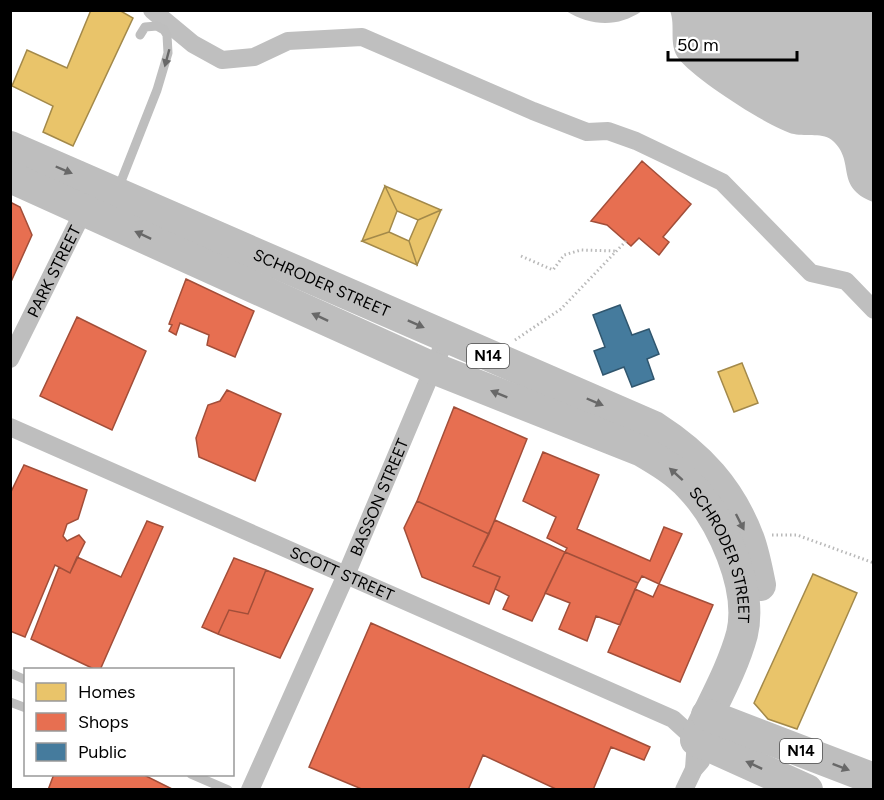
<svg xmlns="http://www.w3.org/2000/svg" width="884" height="800" viewBox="0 0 884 800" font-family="Figtree,sans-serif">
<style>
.water{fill:#bfbfbf}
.homes{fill:#e9c46a;stroke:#a3894a;stroke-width:1.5}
.shops{fill:#e76f51;stroke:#a24e39;stroke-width:1.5}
.public{fill:#457b9d;stroke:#30566e;stroke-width:1.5}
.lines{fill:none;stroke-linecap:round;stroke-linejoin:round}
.canal{stroke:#bfbfbf;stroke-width:18}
.path{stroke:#b9b9b9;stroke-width:3;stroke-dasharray:1.5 3;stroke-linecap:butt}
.lane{stroke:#bebebe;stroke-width:9}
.street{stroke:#bebebe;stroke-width:18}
.highway{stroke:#bebebe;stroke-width:32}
.oneway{fill:#686868}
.labels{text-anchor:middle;stroke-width:6;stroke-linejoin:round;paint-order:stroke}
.shield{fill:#fff;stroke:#4c4c4c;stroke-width:1.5}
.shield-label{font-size:15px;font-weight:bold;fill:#000}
.street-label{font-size:16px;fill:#000;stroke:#fff}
</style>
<rect width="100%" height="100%" fill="#fff"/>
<path class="water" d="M 566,11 L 642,11 C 617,28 591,26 566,11 Z
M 670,11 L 873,11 L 873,202 C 834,187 856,162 833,141 C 824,132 806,137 794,134 C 771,129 693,78 679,59 C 668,45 676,26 670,11 Z"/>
<path class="homes" d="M 91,10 L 119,10 L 133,18 L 73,146 L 43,132 L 53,106 L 12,86 L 27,50 L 67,68 Z
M 385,186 L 397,211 L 389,232 L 362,241 Z
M 385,186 L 441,210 L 418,220 L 397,211 Z
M 441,210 L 417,265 L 409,241 L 418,220 Z
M 389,232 L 409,241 L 417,265 L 362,241 Z
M 742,363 L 758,403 L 734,412 L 718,372 Z
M 813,574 L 857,593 L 797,729 L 768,719 L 754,703 Z"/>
<path class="shops" d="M 642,161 L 691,204 L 663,237 L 669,242 L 659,255 L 639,238 L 631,246 L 607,225 L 591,221 Z
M 10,202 L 20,207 L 32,235 L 10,284 Z
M 186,279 L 254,311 L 235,357 L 207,345 L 209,335 L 180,323 L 176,335 L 169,331 L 172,325 L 169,324 Z
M 77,317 L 146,351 L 112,430 L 40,396 Z
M 227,390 L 281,414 L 255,481 L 199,457 L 196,438 L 208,405 L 220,401 Z
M 454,407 L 527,439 L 489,534 L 417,501 Z
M 543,452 L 599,475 L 577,529 L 650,561 L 664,527 L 682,534 L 659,584 L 642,576 L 638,583 L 565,552 L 567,548 L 547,538 L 556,517 L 523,501 Z
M 24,465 L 87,490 L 78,519 L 67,524 L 63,536 L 67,541 L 79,535 L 85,542 L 70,573 L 55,565 L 25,637 L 10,631 L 10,494 Z
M 417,501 L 489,534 L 473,566 L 500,577 L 489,604 L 422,577 L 404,528 Z
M 495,520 L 565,552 L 532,621 L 503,609 L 509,596 L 495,589 L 500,577 L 473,566 Z
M 147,521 L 163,527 L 100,670 L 96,670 L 31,639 L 59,567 L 70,573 L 77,557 L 121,577 Z
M 565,552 L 638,583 L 620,625 L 596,616 L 587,641 L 559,629 L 570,603 L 545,593 Z
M 234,558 L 266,570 L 248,614 L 229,610 L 218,634 L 202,627 Z
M 266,570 L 313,589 L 280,658 L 218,634 L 229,610 L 248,614 Z
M 659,584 L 713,605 L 680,682 L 608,652 L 635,589 L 653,597 Z
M 371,623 L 650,747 L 644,760 L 611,747 L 593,790 L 558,790 L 483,755 L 468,790 L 364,790 L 309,767 Z
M 54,774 L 142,774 L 174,790 L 48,790 Z"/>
<path class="public" d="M 620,305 L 632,335 L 649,329 L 659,354 L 647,359 L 654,379 L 632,387 L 624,367 L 603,375 L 594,351 L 605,347 L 593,315 Z"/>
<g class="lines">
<path class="canal" d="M 152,10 L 193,44 L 222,60 L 254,57 L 288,41 L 362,37 L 533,111 L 587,132 L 608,131 L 636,141 L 722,182 L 811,273 L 846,281 L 874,310"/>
<path class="path" d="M 521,256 L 553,270 L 564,255 L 581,250 L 616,251
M 515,340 L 561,309 L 626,241
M 772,535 L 797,535 L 874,563"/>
<path class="lane" d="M 118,189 L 157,90 L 168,53 L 167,35 L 164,30 L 157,26 L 145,27 L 140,35
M 10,673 L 26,680
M 10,702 L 26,708
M 191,774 L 228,790"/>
<g class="street">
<path id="s1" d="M 10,359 L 88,202"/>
<path id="s2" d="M 10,427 L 673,719 L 696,740 L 694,769"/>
<path id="s3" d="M 250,790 L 346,575 L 446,338"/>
<path d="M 684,790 L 694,769 L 701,761"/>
</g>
<g class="highway">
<path id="s4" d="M 10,147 L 654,427 C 699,456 730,489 749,540 C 754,554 757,570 760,585"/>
<path id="s5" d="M 10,177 L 433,368 L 642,451 C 659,461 676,471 690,486 C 722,519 753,588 742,634 C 732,671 711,706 696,740 L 807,790"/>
<path d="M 707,715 L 874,779"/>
</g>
</g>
<defs><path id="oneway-solid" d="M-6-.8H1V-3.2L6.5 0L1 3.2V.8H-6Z" transform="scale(1.5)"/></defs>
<g class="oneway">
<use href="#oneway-solid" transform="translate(167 58) rotate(105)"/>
<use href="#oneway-solid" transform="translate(64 170) rotate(23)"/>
<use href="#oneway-solid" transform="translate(143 235) rotate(-155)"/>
<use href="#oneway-solid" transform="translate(320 317) rotate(-155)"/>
<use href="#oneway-solid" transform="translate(416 324) rotate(24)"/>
<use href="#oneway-solid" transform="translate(499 394) rotate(-158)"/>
<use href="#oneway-solid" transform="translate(595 402) rotate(23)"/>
<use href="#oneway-solid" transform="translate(676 474) rotate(-138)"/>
<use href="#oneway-solid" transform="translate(740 522) rotate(63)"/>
<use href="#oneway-solid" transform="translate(754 765) rotate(-155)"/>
<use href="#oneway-solid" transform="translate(841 767) rotate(21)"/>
</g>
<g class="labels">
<g class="shield">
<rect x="467" y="344" width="42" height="24" rx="4.5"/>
<rect x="780" y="739" width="42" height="24" rx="4.5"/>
</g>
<g class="shield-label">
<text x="488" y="361">N14</text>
<text x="801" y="756">N14</text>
</g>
<g class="street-label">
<text dy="6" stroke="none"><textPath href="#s1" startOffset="98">PARK STREET</textPath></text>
<text dy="6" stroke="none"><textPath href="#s4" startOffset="340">SCHRODER STREET</textPath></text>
<text dy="6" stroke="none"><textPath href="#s3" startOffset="320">BASSON STREET</textPath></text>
<text dy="6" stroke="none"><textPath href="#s5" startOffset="826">SCHRODER STREET</textPath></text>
<text dy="6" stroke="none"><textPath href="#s2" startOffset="363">SCOTT STREET</textPath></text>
</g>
</g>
<rect width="884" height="800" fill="none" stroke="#000000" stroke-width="24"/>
<rect x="24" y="668" width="210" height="108" fill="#ffffff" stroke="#999999" stroke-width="1.5"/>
<rect x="36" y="683" width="30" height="18" fill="#e9c46a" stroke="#999999" stroke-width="1.5"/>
<text x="78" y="698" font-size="18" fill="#000000">Homes</text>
<rect x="36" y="713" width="30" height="18" fill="#e76f51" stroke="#999999" stroke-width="1.5"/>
<text x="78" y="728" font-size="18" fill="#000000">Shops</text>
<rect x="36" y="743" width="30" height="18" fill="#457b9d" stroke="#999999" stroke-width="1.5"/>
<text x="78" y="758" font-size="18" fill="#000000">Public</text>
<path d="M668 51v9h129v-9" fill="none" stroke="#000000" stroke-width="3"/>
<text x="677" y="51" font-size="18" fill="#000000" stroke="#ffffff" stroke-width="4.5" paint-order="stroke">50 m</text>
</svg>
